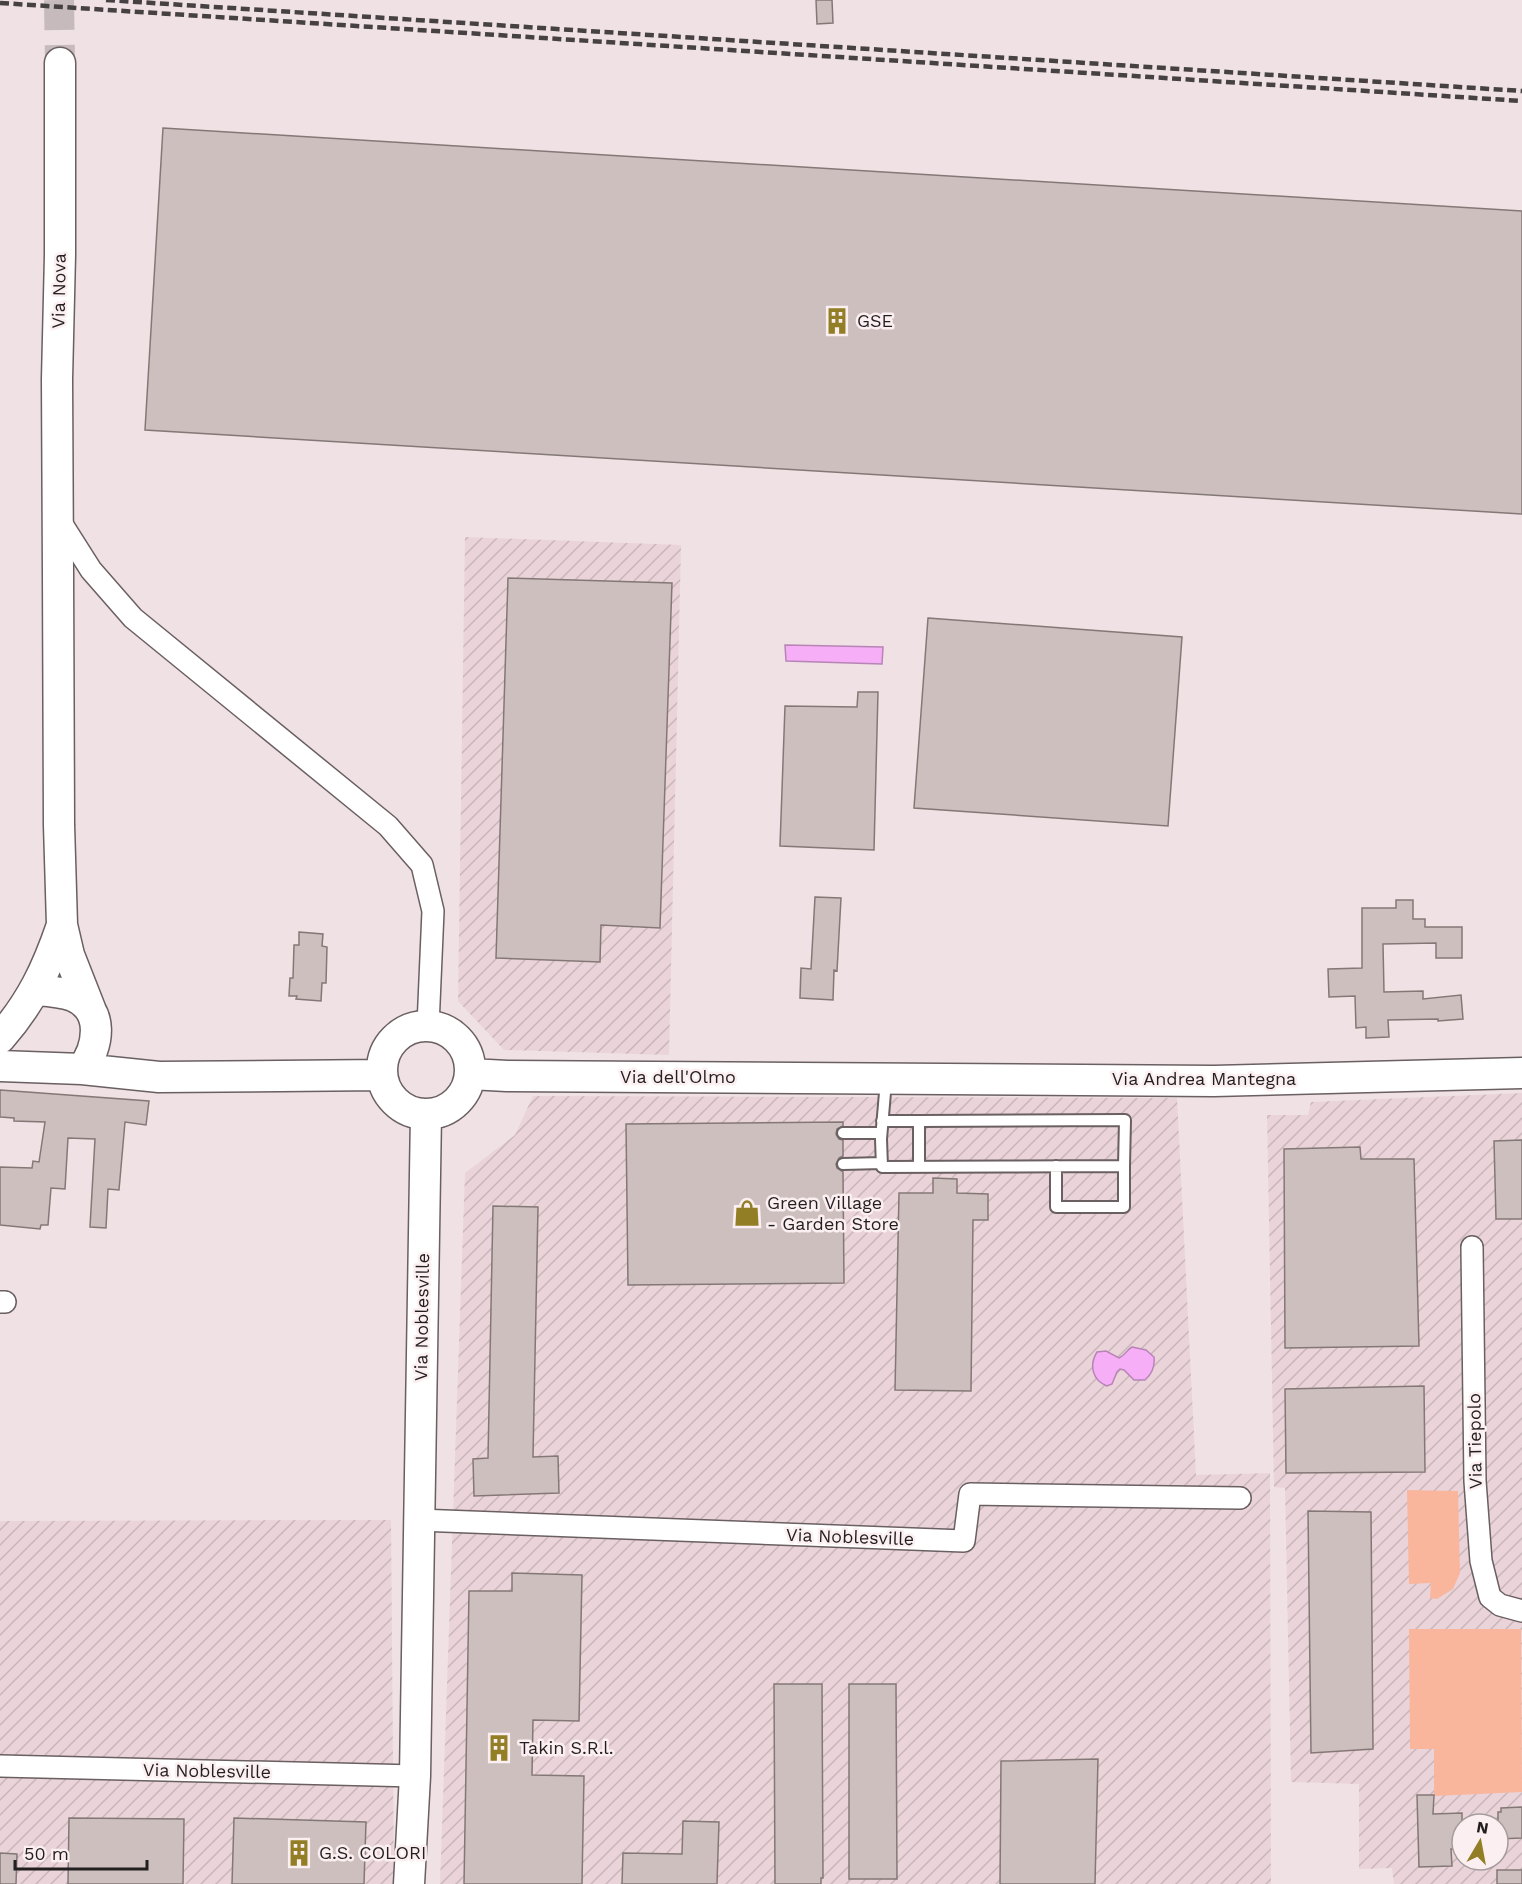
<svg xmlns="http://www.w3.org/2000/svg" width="1522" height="1884" viewBox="0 0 1522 1884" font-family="'Work Sans',sans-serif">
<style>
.industrial{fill:url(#industrial-furrows);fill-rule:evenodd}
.green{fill:#f9b69d}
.water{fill:#f6aff6;stroke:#b784b6;stroke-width:1.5}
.building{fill:#ccbfbe;stroke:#847877;stroke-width:1.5}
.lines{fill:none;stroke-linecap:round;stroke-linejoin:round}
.secondary-tunnel{stroke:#c6babd;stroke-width:30;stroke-dasharray:30 15;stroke-linecap:butt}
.lane-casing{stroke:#6a5f61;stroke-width:14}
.street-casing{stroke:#6a5f61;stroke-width:24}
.secondary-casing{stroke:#6a5f61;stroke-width:33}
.lane{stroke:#fff;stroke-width:10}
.street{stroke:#fff;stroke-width:21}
.secondary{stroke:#fff;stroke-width:30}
.rail{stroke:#464142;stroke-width:4.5;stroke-dasharray:9 4.5;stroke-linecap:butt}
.labels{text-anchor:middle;stroke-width:5;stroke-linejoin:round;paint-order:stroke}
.street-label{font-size:18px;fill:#231f20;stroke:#fceff1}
.poi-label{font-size:18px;fill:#231f20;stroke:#fceff1;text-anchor:start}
</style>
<defs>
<pattern id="industrial-furrows" width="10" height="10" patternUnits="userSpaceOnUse" patternTransform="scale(1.5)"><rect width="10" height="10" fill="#ead4d9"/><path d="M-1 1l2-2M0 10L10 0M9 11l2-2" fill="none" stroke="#c8b6ba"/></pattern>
</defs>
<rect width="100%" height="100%" fill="#efe1e4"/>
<path class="industrial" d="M 465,537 L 681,545 L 669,1055 L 504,1050 L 458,1001 Z
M 1522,1093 L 1522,1884 L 1394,1884 L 1392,1868 L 1359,1869 L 1359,1784 L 1291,1782 L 1285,1488 L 1274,1487 L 1267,1115 L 1308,1115 L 1311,1102 ZM 1462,1824 L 1498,1824 L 1498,1860 L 1462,1860 Z
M 533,1096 L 1177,1098 L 1196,1475 L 1270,1473 L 1271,1884 L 440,1884 L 465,1173 L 515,1135 Z
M 391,1520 L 394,1884 L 0,1884 L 0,1521 Z"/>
<path class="green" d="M 1407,1490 L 1458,1491 L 1460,1573 L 1453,1589 L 1437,1599 L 1430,1598 L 1431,1583 L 1409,1584 Z
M 1409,1629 L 1521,1629 L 1522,1792 L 1434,1796 L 1434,1749 L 1410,1749 Z"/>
<path class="water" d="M 785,645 L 883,647 L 882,664 L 786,661 Z
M 1132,1347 L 1146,1350 L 1154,1357 C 1155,1366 1152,1374 1145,1380 L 1134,1380 L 1124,1370 L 1120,1369 L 1117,1372 L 1112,1384 L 1107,1386 C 1092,1380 1089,1365 1097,1352 L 1106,1351 L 1119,1358 C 1126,1355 1126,1350 1132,1347 Z"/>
<path class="building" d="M 816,0 L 832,0 L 833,23 L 817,24 Z
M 163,128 L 1522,211 L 1522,514 L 145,430 Z
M 508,578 L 672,583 L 660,928 L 601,925 L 600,962 L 496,958 Z
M 928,618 L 1182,637 L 1168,826 L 914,808 Z
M 858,692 L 878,692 L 874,850 L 780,846 L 785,706 L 857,707 Z
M 815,897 L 841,898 L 837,971 L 834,970 L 833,1000 L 800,998 L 801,968 L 811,969 Z
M 1396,900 L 1413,900 L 1413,919 L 1425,919 L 1425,927 L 1462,927 L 1462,958 L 1436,958 L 1436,943 L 1383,944 L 1384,992 L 1423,991 L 1423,999 L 1461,995 L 1463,1019 L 1438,1021 L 1438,1019 L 1388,1020 L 1389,1037 L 1366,1038 L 1366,1027 L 1356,1028 L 1355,996 L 1329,997 L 1328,969 L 1362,968 L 1362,908 L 1396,908 Z
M 299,932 L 323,934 L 322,946 L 327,947 L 326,983 L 322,983 L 321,1001 L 296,999 L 297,996 L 289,996 L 290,978 L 293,978 L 294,945 L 299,945 Z
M 0,1090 L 149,1101 L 146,1125 L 125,1122 L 119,1190 L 108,1189 L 106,1228 L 90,1227 L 95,1139 L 68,1138 L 65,1189 L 51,1188 L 48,1225 L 41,1225 L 40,1229 L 0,1225 L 0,1167 L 32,1168 L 33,1161 L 39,1162 L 45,1122 L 14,1121 L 14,1118 L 0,1117 Z
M 843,1122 L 843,1126 L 837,1129 L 836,1134 L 839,1139 L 843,1140 L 843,1156 L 839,1158 L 836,1164 L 837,1168 L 843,1172 L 844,1283 L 628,1285 L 626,1124 Z
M 1522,1140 L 1522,1219 L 1496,1219 L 1494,1141 Z
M 1360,1147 L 1361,1159 L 1414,1159 L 1419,1346 L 1285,1348 L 1284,1149 Z
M 933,1178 L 957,1179 L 957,1193 L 988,1194 L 988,1220 L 973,1220 L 971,1391 L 895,1390 L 899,1193 L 933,1193 Z
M 493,1206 L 538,1207 L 533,1457 L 558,1456 L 559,1493 L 474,1496 L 473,1459 L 488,1458 Z
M 1424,1386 L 1425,1472 L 1286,1473 L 1285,1389 Z
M 1308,1511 L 1371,1512 L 1373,1749 L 1311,1753 Z
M 512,1573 L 582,1575 L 579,1721 L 533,1720 L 532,1775 L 584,1776 L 582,1884 L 464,1884 L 469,1591 L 512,1591 Z
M 774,1684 L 822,1684 L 823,1878 L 821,1878 L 821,1884 L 775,1884 Z
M 849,1684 L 896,1684 L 897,1879 L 849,1879 Z
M 1098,1759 L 1095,1884 L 1000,1884 L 1001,1761 Z
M 1417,1795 L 1434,1795 L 1433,1814 L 1462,1813 L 1462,1849 L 1451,1849 L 1452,1866 L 1419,1867 Z
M 1522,1807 L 1522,1838 L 1498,1839 L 1498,1812 L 1501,1812 L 1501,1808 Z
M 69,1818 L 184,1819 L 183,1884 L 68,1884 Z
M 234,1818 L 366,1822 L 364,1884 L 232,1884 Z
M 683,1821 L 719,1822 L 717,1884 L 622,1884 L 623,1853 L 682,1854 Z
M 0,1853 L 17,1854 L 16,1884 L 0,1884 Z
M 1497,1870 L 1522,1870 L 1522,1884 L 1497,1884 Z"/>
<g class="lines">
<path class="secondary-tunnel" d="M 59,0 L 60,63"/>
<defs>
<path id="lane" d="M 886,1081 L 881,1139 L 882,1167 C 963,1167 1043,1166 1124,1166 L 1125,1120 L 919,1121 L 919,1167
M 882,1121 L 919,1121
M 843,1133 L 881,1133
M 843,1164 L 882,1163
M 1056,1166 L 1056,1207 L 1124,1207 L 1124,1166"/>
<path id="street" d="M 58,518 L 91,570 L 133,618 L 388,826 L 422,865 L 433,911 L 428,1026
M 1472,1247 L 1475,1481 L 1481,1561 L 1490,1597 L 1500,1605 L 1522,1611
M 0,1302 L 5,1302
M 418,1520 L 964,1541 L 970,1494 L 1240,1498
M 0,1766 L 415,1776"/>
<path id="secondary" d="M 60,63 L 60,255 L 57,379 L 58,573 L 59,825 L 62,925 L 69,955 L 91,1011
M 36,990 C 48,991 62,992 73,996 C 105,1009 99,1047 82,1069
M382 1070a44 44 0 1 1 88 0a44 44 0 1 1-88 0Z
M 0,1038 C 31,1003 47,969 62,925
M 0,1066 L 82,1069 L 159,1077 L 382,1075
M 470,1074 L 507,1076 L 1214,1081 L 1522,1073
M 409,1884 L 415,1776 L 426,1114"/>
</defs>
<use href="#lane" class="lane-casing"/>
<use href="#street" class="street-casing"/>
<use href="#secondary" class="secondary-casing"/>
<use href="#lane" class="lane"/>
<use href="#street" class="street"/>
<use href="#secondary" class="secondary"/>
<path class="rail" d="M 106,0 L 1522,91
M 0,3 L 1522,101"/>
</g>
<defs>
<symbol id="building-bare" viewBox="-9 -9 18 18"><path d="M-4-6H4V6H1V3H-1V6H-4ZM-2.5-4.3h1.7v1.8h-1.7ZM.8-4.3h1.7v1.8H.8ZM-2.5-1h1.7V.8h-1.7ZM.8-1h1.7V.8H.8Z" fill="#917e25" stroke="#fceff1" stroke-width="2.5" paint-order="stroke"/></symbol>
<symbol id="shop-bare" viewBox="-9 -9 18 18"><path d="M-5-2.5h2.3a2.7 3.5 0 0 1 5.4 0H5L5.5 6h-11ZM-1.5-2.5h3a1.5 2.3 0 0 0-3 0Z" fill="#917e25" stroke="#fceff1" stroke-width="2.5" paint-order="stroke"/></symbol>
</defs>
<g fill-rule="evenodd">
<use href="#building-bare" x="818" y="302" width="38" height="38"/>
<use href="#shop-bare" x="728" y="1194" width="38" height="38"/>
<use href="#building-bare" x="480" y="1729" width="38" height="38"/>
<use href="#building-bare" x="280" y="1834" width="38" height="38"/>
</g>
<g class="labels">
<g class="street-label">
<text transform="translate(59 291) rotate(-89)" y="6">Via Nova</text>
<text x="678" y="1083">Via dell'Olmo</text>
<text x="1204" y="1085">Via Andrea Mantegna</text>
<text transform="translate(422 1317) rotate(-89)" y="6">Via Noblesville</text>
<text transform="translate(1475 1441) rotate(-91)" y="6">Via Tiepolo</text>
<text transform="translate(850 1537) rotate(2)" y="6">Via Noblesville</text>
<text transform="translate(207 1771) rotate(1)" y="6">Via Noblesville</text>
</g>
<g class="poi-label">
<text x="857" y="327">GSE</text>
<text x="767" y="1209">Green Village<tspan x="767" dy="21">- Garden Store</tspan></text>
<text x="519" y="1754">Takin S.R.l.</text>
<text x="319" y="1859">G.S. COLORI</text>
</g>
</g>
<g transform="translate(1480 1842) rotate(10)"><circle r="28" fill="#fceff1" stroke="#a59c9d" stroke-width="1.5"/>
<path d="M0-4.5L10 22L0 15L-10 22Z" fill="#917e25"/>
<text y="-9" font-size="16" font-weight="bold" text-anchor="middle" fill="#231f20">N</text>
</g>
<path d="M15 1860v9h132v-9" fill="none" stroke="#231f20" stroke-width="3"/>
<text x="24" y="1860" font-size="18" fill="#231f20" stroke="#fceff1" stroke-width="4.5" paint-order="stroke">50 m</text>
</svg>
